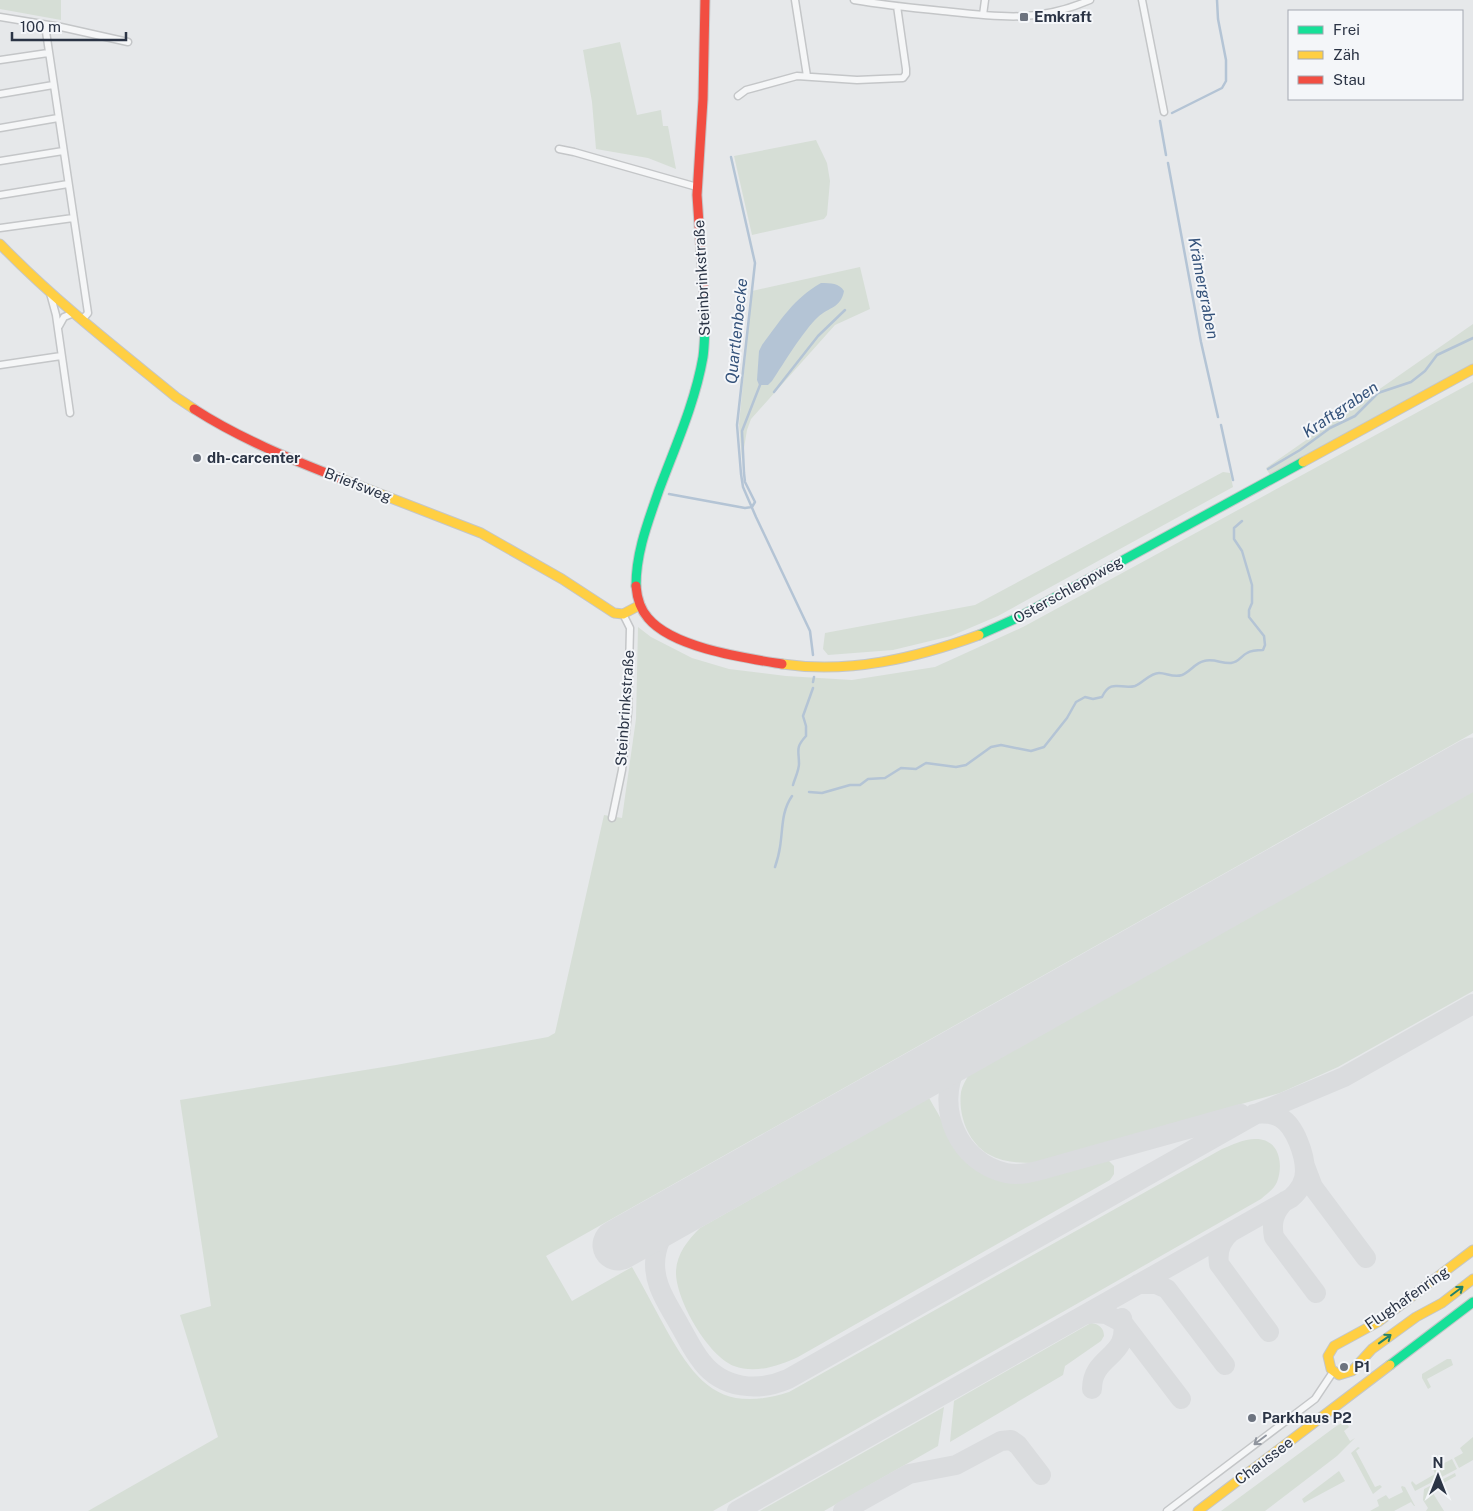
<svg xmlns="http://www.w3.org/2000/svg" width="1473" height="1511" viewBox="0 0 1473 1511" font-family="'Public Sans',sans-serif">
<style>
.green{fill:#d6ded6}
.water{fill:#b4c4d5}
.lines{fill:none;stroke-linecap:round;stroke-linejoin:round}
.stream{stroke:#b4c4d5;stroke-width:2.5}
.taxiway{stroke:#dadcde;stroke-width:20}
.runway{stroke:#dadcde;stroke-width:51}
.street-casing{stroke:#c4c6c8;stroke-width:9}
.fast-casing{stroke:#c4c6c8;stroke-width:11}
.slow-casing{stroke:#c4c6c8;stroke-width:11}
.jam-casing{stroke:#c4c6c8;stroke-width:11}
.street{stroke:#f5f6f7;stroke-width:6}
.fast{stroke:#16e098;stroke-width:9}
.slow{stroke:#ffcf43;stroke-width:9}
.jam{stroke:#f24e42;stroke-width:9}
.oneway{stroke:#22816a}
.oneway2{stroke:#90959e}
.poi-dot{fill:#6c737f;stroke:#f4f6f9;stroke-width:2}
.labels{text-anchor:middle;stroke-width:4;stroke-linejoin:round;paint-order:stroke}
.poi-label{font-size:15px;font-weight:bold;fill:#2b3445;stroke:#f4f6f9;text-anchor:start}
.street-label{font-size:15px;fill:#2b3445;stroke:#f4f6f9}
.water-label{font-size:16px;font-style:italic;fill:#34527a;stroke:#f4f6f9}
</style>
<rect width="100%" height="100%" fill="#e6e8ea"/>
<path class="green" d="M 0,0 L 61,0 L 61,20 L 0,9 Z
M 620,42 L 637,115 L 661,110 L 663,126 L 668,126 L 676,169 L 648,158 L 596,149 L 592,102 L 583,50 Z
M 816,140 L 827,163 L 830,181 L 827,215 L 824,219 L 752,235 L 734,156 Z
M 860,267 L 870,309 L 835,325 L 751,419 L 747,430 L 742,460 L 739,424 L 752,291 Z
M 1473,324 L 1473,364 L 1270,475 L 1266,468 Z
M 1473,382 L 1473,733 L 546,1256 L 572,1301 L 632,1267 C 644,1288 655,1309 667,1331 C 698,1386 723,1413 789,1392 L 1222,1149 C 1232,1145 1244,1139 1255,1139 C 1279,1138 1284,1164 1277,1182 C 1274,1189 1267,1194 1261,1199 L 713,1511 L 88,1511 L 218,1437 L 180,1315 L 211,1306 L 180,1100 L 396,1065 L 548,1037 L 555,1033 L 604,815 L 622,818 L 636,719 L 638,627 L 651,637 L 692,658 L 729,669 L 786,676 L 852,680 L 935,667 L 1023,627 Z
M 1223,472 L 1230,473 L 1233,487 L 998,616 L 951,636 L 893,650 L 828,655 L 823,649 L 825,633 L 975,605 Z
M 1473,790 L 1473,991 L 1338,1067 L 1280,1093 L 1034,1163 C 1018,1163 1002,1162 988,1154 C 968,1142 958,1115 961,1092 C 962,1086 966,1080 969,1074 Z
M 929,1098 C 954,1140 974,1190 1034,1178 C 1058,1173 1081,1163 1105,1160 L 1109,1161 L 1114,1166 L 1114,1174 L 1110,1180 L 798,1357 C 779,1366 755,1374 734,1366 C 708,1356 675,1299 676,1271 C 677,1253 688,1240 700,1228 Z
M 1091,1323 C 1099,1324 1104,1328 1104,1336 L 1101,1341 L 1065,1366 L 1063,1375 L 950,1442 L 954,1401 Z
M 1447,1359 L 1451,1359 L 1453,1365 L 1427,1379 L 1431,1387 L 1428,1389 L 1422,1378 L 1422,1374 Z
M 944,1407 L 938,1446 L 824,1511 L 760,1511 Z
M 1345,1421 L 1349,1427 L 1344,1431 L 1350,1441 L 1355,1438 L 1337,1456 L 1265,1511 L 1221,1511 L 1335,1427 Z
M 1473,1437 L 1473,1460 L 1459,1468 L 1454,1458 L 1463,1453 L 1460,1448 Z
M 1358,1447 L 1360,1448 L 1356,1451 L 1375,1487 L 1380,1485 L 1382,1487 L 1373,1494 L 1351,1453 Z
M 1452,1459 L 1457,1469 L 1415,1491 L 1411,1483 L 1412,1481 L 1416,1485 L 1435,1474 L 1433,1469 Z
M 1339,1471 L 1345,1481 L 1304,1503 L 1302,1499 Z
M 1455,1473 L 1456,1476 L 1431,1490 L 1444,1511 L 1426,1511 L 1428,1508 L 1423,1500 L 1424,1489 Z
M 1402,1486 L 1405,1487 L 1415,1506 L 1414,1506 L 1411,1502 L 1394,1511 L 1370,1511 L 1379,1506 L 1377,1500 L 1386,1495 L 1389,1499 L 1403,1492 L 1401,1487 Z"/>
<path class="water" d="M 821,283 C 831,283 839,283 844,291 C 841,308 829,307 818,317 C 803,331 784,363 772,381 L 768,385 L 759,385 L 757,380 L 759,351 L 762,345 C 781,320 793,299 821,283 Z"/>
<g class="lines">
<path class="stream" d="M 1172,113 L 1222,88 L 1226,81 L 1226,60 L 1218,19 L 1217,0
M 1160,121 L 1166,155
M 731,157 L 755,263 L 737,425 L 741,474 L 743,487 L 756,517 L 810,631 L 813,655
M 1168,163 L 1201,342 L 1218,417
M 774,392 L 818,336 L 845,310
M 1221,425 L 1233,480
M 1268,469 L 1300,450 L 1330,428 L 1355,416 L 1378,393 L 1411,382 L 1425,371 L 1437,355 L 1473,338
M 669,494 L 745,508 L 752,507 L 755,502 L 745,482 L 744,473 L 742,431 L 760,385
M 813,682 L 814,677
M 793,785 C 795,778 799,770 799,764 C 799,750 795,748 806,736 L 806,726 L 803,716 L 813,688
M 809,792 L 822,793 L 850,785 L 860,785 L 868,779 L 885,778 L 901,768 L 916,769 L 926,763 L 956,767 L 966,765 L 991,747 L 1001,745 L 1031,751 L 1044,747 L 1067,718 L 1076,702 L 1085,697 L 1093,699 L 1102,697 C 1111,678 1121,690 1135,686 C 1143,683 1150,673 1159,673 C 1167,673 1173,678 1182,675 C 1190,672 1195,663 1204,661 C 1214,658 1222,664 1231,663 C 1239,662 1241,656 1247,653 C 1252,650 1257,650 1263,650 L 1265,645 L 1264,636 L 1249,617 L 1249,610 L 1252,603 L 1252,585 L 1242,551 L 1234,539 L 1234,528 L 1242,521
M 775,867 C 777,861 779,854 780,847 C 783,829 781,812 792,796"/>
<path class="taxiway" d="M 977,1042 C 970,1050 962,1057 957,1065 C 934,1108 959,1163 1006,1173 C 1020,1176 1034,1172 1048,1168 L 1241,1114
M 1305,1166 L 1313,1187 L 1366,1258
M 1285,1201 C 1274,1212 1271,1222 1274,1237 L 1316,1293
M 691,1204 C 664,1223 647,1253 659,1286 C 664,1300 673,1313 680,1326 C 687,1338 693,1351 702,1362 C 723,1389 758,1392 788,1379 L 1256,1114 L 1344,1077 L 1473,1004
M 1231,1232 C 1221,1240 1217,1250 1219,1264 L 1269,1332
M 1138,1284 L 1156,1284 L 1167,1289 L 1225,1365
M 1084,1315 L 1093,1313 L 1106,1314 L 1123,1323 L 1181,1399
M 1092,1389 C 1092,1354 1132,1358 1122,1318
M 737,1511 L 1291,1198 C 1299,1191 1305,1182 1305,1171 C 1305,1155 1295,1126 1281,1118 C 1273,1113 1264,1113 1254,1114
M 843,1511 L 909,1474 L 956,1465 L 1001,1441 L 1011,1440 L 1018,1445 L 1041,1475"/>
<path class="runway" d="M 618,1245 L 1473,763"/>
<defs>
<path id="street" d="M 795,0 L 807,76
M 854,0 C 884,5 913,8 943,11 C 997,17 1038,23 1090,0
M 1142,0 L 1164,112
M 983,15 L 985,0
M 0,17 L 61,27 L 128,42
M 45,25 L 88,313 L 82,320
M 0,60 L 48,53
M 0,94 L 53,85
M 738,96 L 746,90 L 797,76 L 857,80 L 903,78 L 906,74 L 906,69 L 897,6
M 0,128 L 58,118
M 559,149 L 574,152 L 697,187
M 0,161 L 63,151
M 0,195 L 68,184
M 0,228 L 73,218
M 50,293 L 56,315 L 70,413
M 59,326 L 64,317 L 74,313
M 0,365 L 61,356
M 612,818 L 622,770 L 628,712 L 630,628 L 623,614
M 1167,1511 L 1315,1399 L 1333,1372"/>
<path id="fast" d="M 636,586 C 636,552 648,522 659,490 C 675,447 695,403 703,357 C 705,342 705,326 705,311
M 979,635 L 1019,617 L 1303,462
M 1390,1365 L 1473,1302"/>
<path id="slow" d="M 0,244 C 54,300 116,348 176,397 L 194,409
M 1303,462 L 1473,369
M 339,478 L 481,533 L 562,579 L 614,613 L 623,614 L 640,605
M 782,664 C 850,674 916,658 979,635
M 1473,1250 L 1378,1322 L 1334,1346 L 1328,1356 L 1331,1369 L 1339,1375 L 1352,1371 L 1372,1349 L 1416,1317 L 1442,1303 L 1473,1279
M 1198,1511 L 1390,1365"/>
<path id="jam" d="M 705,311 L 697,195 L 703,99 L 705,0
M 194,409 C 239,438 290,459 339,478
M 636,586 C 637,598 640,609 648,618 C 673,648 745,658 782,664"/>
</defs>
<use href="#street" class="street-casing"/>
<use href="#fast" class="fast-casing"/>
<use href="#slow" class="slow-casing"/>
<use href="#jam" class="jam-casing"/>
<use href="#street" class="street"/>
<use href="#fast" class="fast"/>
<use href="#slow" class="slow"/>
<use href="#jam" class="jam"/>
</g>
<defs><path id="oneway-shaft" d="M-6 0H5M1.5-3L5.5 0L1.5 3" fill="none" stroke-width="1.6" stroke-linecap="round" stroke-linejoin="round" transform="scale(1.25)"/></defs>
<g class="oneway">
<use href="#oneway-shaft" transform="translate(1457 1291) rotate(-37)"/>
<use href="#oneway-shaft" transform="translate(1385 1339) rotate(-36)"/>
</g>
<use class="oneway2" href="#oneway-shaft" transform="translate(1260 1440) rotate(143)"/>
<g class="poi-dot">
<rect x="1019" y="12" width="10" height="10" rx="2.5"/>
<circle cx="197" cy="458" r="5"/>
<circle cx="1344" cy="1367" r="5"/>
<circle cx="1252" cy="1418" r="5"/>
</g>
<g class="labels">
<g class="poi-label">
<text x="1034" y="22">Emkraft</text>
<text x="207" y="463">dh-carcenter</text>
<text x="1354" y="1372">P1</text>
<text x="1262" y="1423">Parkhaus P2</text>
</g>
<g class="street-label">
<text transform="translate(702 278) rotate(-93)" y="5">Steinbrinkstraße</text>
<text transform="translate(358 485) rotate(21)" y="5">Briefsweg</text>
<text transform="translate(1068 590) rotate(-29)" y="5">Osterschleppweg</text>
<text transform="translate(625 708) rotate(-86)" y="5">Steinbrinkstraße</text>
<text transform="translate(1407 1298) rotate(-35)" y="5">Flughafenring</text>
<text transform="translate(1264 1461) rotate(-37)" y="5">Chaussee</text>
</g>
<g class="water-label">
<text transform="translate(1204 288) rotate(79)" y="6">Krämergraben</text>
<text transform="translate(736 331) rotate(-84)" y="6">Quartlenbecke</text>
<text transform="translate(1340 409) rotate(-34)" y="6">Kraftgraben</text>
</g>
</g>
<rect x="1288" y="10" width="175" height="90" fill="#f4f6f9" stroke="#a4a8b1"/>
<rect x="1298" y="26" width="25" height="8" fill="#16e098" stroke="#a4a8b1"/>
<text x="1333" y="35" font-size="15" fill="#2b3445">Frei</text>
<rect x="1298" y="51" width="25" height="8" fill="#ffcf43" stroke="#a4a8b1"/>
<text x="1333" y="60" font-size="15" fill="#2b3445">Zäh</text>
<rect x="1298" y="76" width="25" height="8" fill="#f24e42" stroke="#a4a8b1"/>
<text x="1333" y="85" font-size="15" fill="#2b3445">Stau</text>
<g transform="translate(1438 1476)" stroke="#f4f6f9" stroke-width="4" paint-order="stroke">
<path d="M0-4L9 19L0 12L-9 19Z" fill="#2b3445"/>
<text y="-8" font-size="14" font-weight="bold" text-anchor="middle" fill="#2b3445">N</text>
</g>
<path d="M12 32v8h114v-8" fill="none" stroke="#2b3445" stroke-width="2.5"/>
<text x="20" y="32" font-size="15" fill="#2b3445" stroke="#f4f6f9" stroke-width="4" paint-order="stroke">100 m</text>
</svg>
